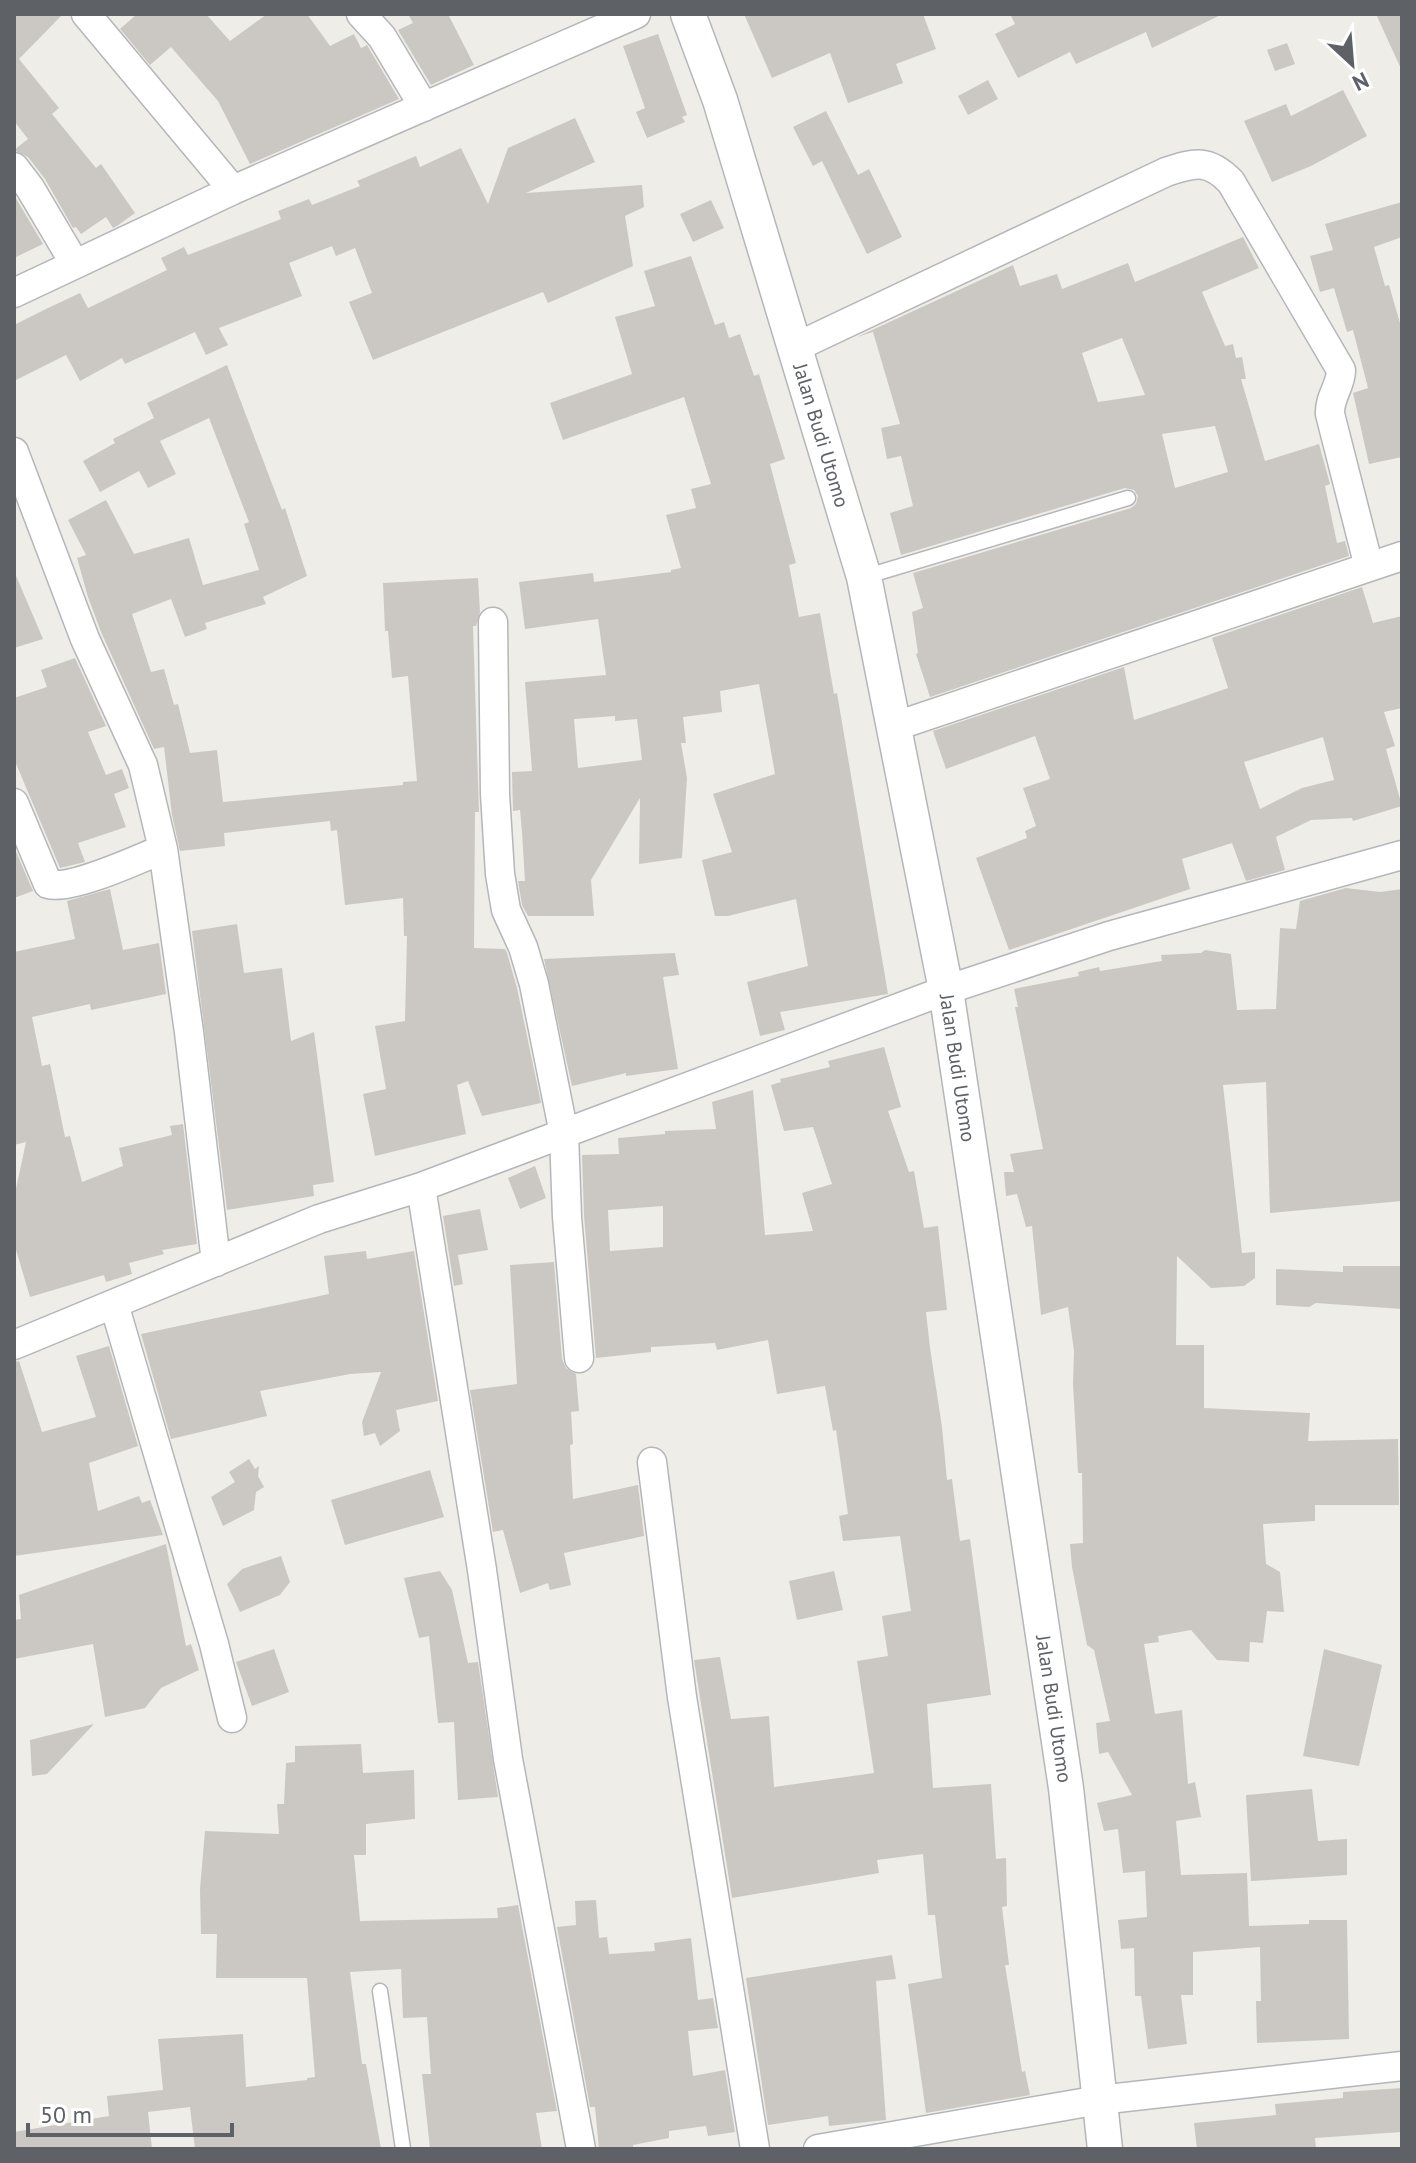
<svg xmlns="http://www.w3.org/2000/svg" width="1416" height="2163" viewBox="0 0 1416 2163" font-family="'PT Sans',sans-serif">
<style>
.building{fill:#cbc8c4;fill-rule:evenodd}
.lines{fill:none;stroke-linecap:round;stroke-linejoin:round}
.service-casing{stroke:#b4b7ba;stroke-width:17}
.minor-casing{stroke:#b4b7ba;stroke-width:31}
.tertiary-casing{stroke:#b4b7ba;stroke-width:37}
.service{stroke:#fff;stroke-width:14}
.minor{stroke:#fff;stroke-width:28}
.tertiary{stroke:#fff;stroke-width:34}
.labels{text-anchor:middle;stroke-width:7;stroke-linejoin:round;paint-order:stroke}
.street-label{font-size:20px;fill:#5e6266;stroke:#fff}
</style>
<rect width="100%" height="100%" fill="#efede7"/>
<path class="building" d="M 14,14 L 63,14 L 19,59 L 59,108 L 52,114 L 96,168 L 101,164 L 135,213 L 117,226 L 113,228 L 106,217 L 81,234 L 76,227 L 73,228 L 45,179 L 28,157 L 14,150 L 28,139 L 14,121 Z
M 137,14 L 206,14 L 230,41 L 267,14 L 307,14 L 330,46 L 354,34 L 361,48 L 367,45 L 399,99 L 250,164 L 218,101 L 171,47 L 150,65 L 120,29 Z
M 408,14 L 448,14 L 474,65 L 431,85 L 398,30 L 413,23 Z
M 744,14 L 923,14 L 936,49 L 896,64 L 903,83 L 848,103 L 830,53 L 772,78 Z
M 1010,14 L 1223,14 L 1152,48 L 1146,32 L 1076,64 L 1070,52 L 1018,78 L 995,34 L 1015,24 Z
M 1376,14 L 1402,14 L 1402,71 Z
M 658,34 L 687,115 L 682,117 L 685,122 L 647,138 L 636,112 L 645,108 L 623,46 Z
M 1287,43 L 1295,64 L 1275,71 L 1267,50 Z
M 988,80 L 998,99 L 968,115 L 958,96 Z
M 1343,90 L 1367,136 L 1311,166 L 1272,182 L 1244,121 L 1286,104 L 1291,116 Z
M 826,111 L 858,175 L 869,169 L 902,237 L 867,254 L 822,161 L 813,166 L 793,127 Z
M 575,118 L 595,162 L 526,193 L 642,185 L 644,207 L 625,216 L 633,266 L 548,303 L 543,292 L 373,360 L 349,302 L 372,293 L 355,248 L 336,256 L 332,246 L 289,263 L 302,296 L 219,328 L 228,345 L 206,355 L 195,332 L 125,364 L 122,358 L 80,381 L 66,355 L 14,381 L 14,325 L 48,308 L 80,293 L 88,308 L 167,270 L 161,258 L 184,247 L 188,255 L 281,219 L 278,211 L 309,199 L 312,205 L 360,186 L 357,181 L 416,156 L 420,167 L 461,148 L 488,204 L 508,148 Z
M 14,195 L 43,244 L 14,258 Z
M 711,200 L 724,228 L 693,242 L 680,214 Z
M 1402,202 L 1402,237 L 1374,247 L 1385,286 L 1389,285 L 1402,330 L 1402,457 L 1369,464 L 1353,393 L 1368,388 L 1353,330 L 1347,332 L 1334,288 L 1320,292 L 1310,256 L 1333,250 L 1325,224 Z
M 1243,237 L 1259,268 L 1202,292 L 1225,346 L 1233,344 L 1236,358 L 1242,357 L 1246,379 L 1241,379 L 1265,461 L 1319,444 L 1330,484 L 1325,486 L 1337,543 L 1345,541 L 1349,556 L 930,697 L 916,654 L 918,653 L 912,612 L 923,608 L 913,573 L 1131,508 L 1136,504 L 1138,496 L 1134,490 L 1125,488 L 901,555 L 890,513 L 913,506 L 901,456 L 887,459 L 881,428 L 900,424 L 873,332 L 857,337 L 1013,265 L 1020,286 L 1057,274 L 1062,289 L 1128,263 L 1135,282 ZM 1122,338 L 1145,395 L 1098,402 L 1082,353 ZM 1215,426 L 1228,472 L 1175,488 L 1162,434 Z
M 691,256 L 715,325 L 724,322 L 729,338 L 740,334 L 754,376 L 759,374 L 785,459 L 770,464 L 796,563 L 789,565 L 799,617 L 820,613 L 834,694 L 837,693 L 888,994 L 780,1012 L 785,1030 L 760,1036 L 747,982 L 808,966 L 796,899 L 728,916 L 715,916 L 702,860 L 732,852 L 713,794 L 775,774 L 759,684 L 720,691 L 722,712 L 683,717 L 686,743 L 681,743 L 687,778 L 682,858 L 639,864 L 640,798 L 591,880 L 594,916 L 528,916 L 522,905 L 518,881 L 525,881 L 522,832 L 520,810 L 513,811 L 512,772 L 532,771 L 525,682 L 606,675 L 598,619 L 525,629 L 519,582 L 593,573 L 594,582 L 671,572 L 671,570 L 681,568 L 666,515 L 696,508 L 691,489 L 711,484 L 684,397 L 563,440 L 550,403 L 632,374 L 615,317 L 655,306 L 644,271 ZM 615,716 L 615,721 L 637,719 L 642,760 L 578,768 L 574,719 Z
M 227,365 L 282,510 L 285,508 L 307,576 L 263,597 L 266,604 L 205,623 L 207,629 L 185,637 L 171,599 L 132,614 L 151,672 L 164,669 L 174,705 L 178,704 L 190,753 L 217,750 L 223,802 L 403,785 L 403,782 L 417,781 L 408,676 L 392,678 L 388,631 L 385,631 L 383,583 L 478,578 L 480,612 L 476,626 L 473,626 L 479,812 L 475,812 L 474,948 L 505,949 L 507,953 L 517,988 L 541,1103 L 482,1116 L 468,1081 L 457,1085 L 466,1134 L 375,1156 L 363,1094 L 386,1089 L 375,1026 L 405,1021 L 407,936 L 404,936 L 403,898 L 345,905 L 337,830 L 331,831 L 330,821 L 224,833 L 225,846 L 180,851 L 172,815 L 164,747 L 154,749 L 101,632 L 88,597 L 77,558 L 86,555 L 68,520 L 106,500 L 134,554 L 189,538 L 203,585 L 259,570 L 244,524 L 249,522 L 209,418 L 160,441 L 176,474 L 148,488 L 139,471 L 100,492 L 83,461 L 115,443 L 113,439 L 154,418 L 147,403 Z
M 14,571 L 43,639 L 14,648 Z
M 1362,587 L 1373,623 L 1402,616 L 1402,708 L 1384,712 L 1395,746 L 1386,749 L 1402,806 L 1353,821 L 1352,818 L 1311,820 L 1276,837 L 1285,870 L 1246,881 L 1232,843 L 1182,859 L 1190,889 L 1009,950 L 976,858 L 1027,838 L 1025,831 L 1036,826 L 1023,788 L 1050,779 L 1035,736 L 946,769 L 933,731 L 1124,667 L 1134,720 L 1185,703 L 1228,688 L 1212,638 ZM 1323,737 L 1334,780 L 1302,788 L 1260,809 L 1244,762 Z
M 75,658 L 106,726 L 88,732 L 106,775 L 122,769 L 129,788 L 114,794 L 126,827 L 78,843 L 85,862 L 60,868 L 14,759 L 14,698 L 47,687 L 41,670 Z
M 14,847 L 33,891 L 14,898 Z
M 1346,888 L 1380,892 L 1402,889 L 1402,1201 L 1270,1213 L 1266,1082 L 1223,1085 L 1242,1253 L 1255,1252 L 1255,1278 L 1244,1286 L 1211,1288 L 1177,1256 L 1176,1345 L 1204,1345 L 1204,1408 L 1310,1413 L 1308,1441 L 1398,1439 L 1399,1505 L 1315,1505 L 1315,1521 L 1263,1524 L 1266,1564 L 1280,1572 L 1284,1612 L 1267,1611 L 1263,1643 L 1250,1642 L 1249,1662 L 1217,1660 L 1191,1630 L 1158,1636 L 1159,1642 L 1144,1644 L 1155,1714 L 1182,1710 L 1188,1784 L 1195,1782 L 1201,1817 L 1176,1821 L 1181,1875 L 1247,1873 L 1249,1926 L 1309,1924 L 1309,1920 L 1347,1920 L 1349,2039 L 1257,2043 L 1256,2001 L 1261,2001 L 1260,1947 L 1193,1952 L 1193,1995 L 1181,1995 L 1187,2044 L 1148,2049 L 1141,1996 L 1135,1996 L 1134,1948 L 1121,1949 L 1118,1920 L 1147,1917 L 1145,1871 L 1123,1873 L 1118,1829 L 1104,1831 L 1097,1803 L 1132,1795 L 1108,1752 L 1099,1754 L 1096,1723 L 1110,1721 L 1094,1650 L 1087,1645 L 1072,1567 L 1070,1544 L 1083,1543 L 1082,1473 L 1078,1473 L 1073,1384 L 1074,1351 L 1068,1307 L 1041,1315 L 1032,1226 L 1026,1227 L 1017,1194 L 1006,1196 L 1004,1172 L 1014,1172 L 1010,1154 L 1043,1149 L 1015,1007 L 1018,1007 L 1014,989 L 1079,976 L 1078,972 L 1099,967 L 1100,971 L 1162,961 L 1161,955 L 1201,953 L 1205,950 L 1231,954 L 1237,1010 L 1276,1009 L 1280,928 L 1296,929 L 1300,901 Z
M 110,889 L 123,950 L 159,943 L 166,994 L 91,1010 L 90,1004 L 32,1017 L 42,1066 L 50,1064 L 65,1137 L 70,1136 L 82,1182 L 123,1166 L 119,1148 L 172,1135 L 170,1126 L 183,1124 L 197,1244 L 162,1250 L 164,1254 L 129,1263 L 132,1274 L 106,1282 L 104,1275 L 30,1297 L 14,1243 L 14,1198 L 26,1142 L 14,1145 L 14,952 L 75,939 L 67,901 Z
M 237,924 L 244,973 L 282,968 L 291,1041 L 314,1032 L 334,1182 L 313,1185 L 314,1196 L 227,1210 L 192,931 Z
M 675,953 L 679,975 L 663,977 L 678,1069 L 626,1076 L 626,1073 L 572,1086 L 544,959 Z
M 884,1047 L 901,1107 L 888,1111 L 909,1172 L 914,1171 L 924,1228 L 938,1226 L 947,1310 L 926,1312 L 930,1348 L 942,1427 L 947,1480 L 952,1479 L 960,1541 L 970,1539 L 991,1695 L 927,1704 L 933,1788 L 991,1784 L 996,1859 L 1006,1858 L 1007,1906 L 1002,1907 L 1009,1965 L 1005,1965 L 1022,2072 L 1025,2071 L 1030,2095 L 926,2113 L 908,1984 L 942,1978 L 935,1915 L 928,1915 L 923,1854 L 877,1860 L 879,1873 L 732,1898 L 694,1660 L 720,1657 L 731,1719 L 769,1716 L 774,1787 L 874,1773 L 857,1661 L 888,1656 L 882,1616 L 911,1611 L 900,1536 L 843,1541 L 839,1516 L 848,1514 L 836,1430 L 833,1431 L 825,1386 L 777,1394 L 768,1340 L 717,1350 L 715,1343 L 651,1347 L 651,1352 L 596,1358 L 584,1216 L 582,1155 L 619,1154 L 618,1138 L 665,1134 L 665,1131 L 716,1129 L 712,1102 L 753,1090 L 765,1235 L 813,1231 L 802,1193 L 832,1184 L 813,1127 L 784,1131 L 771,1085 L 781,1082 L 780,1079 L 830,1067 L 828,1061 ZM 663,1206 L 663,1247 L 610,1251 L 608,1210 Z
M 535,1166 L 546,1198 L 520,1209 L 508,1178 Z
M 480,1209 L 488,1250 L 458,1255 L 463,1284 L 454,1286 L 443,1216 Z
M 366,1251 L 367,1259 L 414,1251 L 438,1401 L 396,1410 L 400,1431 L 380,1446 L 375,1433 L 364,1436 L 362,1422 L 381,1372 L 350,1374 L 260,1391 L 267,1416 L 171,1439 L 141,1334 L 329,1294 L 324,1256 Z
M 554,1262 L 562,1359 L 566,1368 L 576,1374 L 579,1411 L 571,1412 L 573,1444 L 570,1445 L 573,1499 L 638,1485 L 644,1536 L 564,1553 L 571,1585 L 550,1590 L 548,1583 L 520,1593 L 503,1530 L 493,1532 L 470,1390 L 517,1384 L 510,1265 Z
M 1343,1266 L 1402,1266 L 1402,1309 L 1316,1303 L 1309,1307 L 1276,1305 L 1276,1269 L 1343,1272 Z
M 109,1346 L 138,1446 L 89,1463 L 98,1511 L 139,1496 L 142,1503 L 150,1500 L 163,1535 L 14,1556 L 14,1362 L 19,1361 L 42,1432 L 96,1417 L 76,1356 Z
M 249,1459 L 255,1469 L 259,1466 L 258,1476 L 264,1487 L 256,1492 L 254,1510 L 223,1526 L 211,1497 L 235,1482 L 229,1472 Z
M 430,1470 L 444,1517 L 345,1545 L 331,1500 Z
M 166,1544 L 186,1646 L 191,1644 L 199,1670 L 161,1688 L 145,1708 L 105,1717 L 93,1644 L 14,1659 L 14,1620 L 21,1619 L 19,1595 Z
M 281,1556 L 290,1582 L 280,1595 L 240,1612 L 227,1584 L 242,1569 Z
M 440,1571 L 452,1590 L 468,1663 L 478,1662 L 498,1797 L 458,1800 L 454,1722 L 438,1723 L 429,1636 L 419,1638 L 404,1578 Z
M 834,1571 L 843,1610 L 797,1620 L 789,1581 Z
M 274,1649 L 289,1692 L 252,1706 L 236,1662 Z
M 1324,1649 L 1382,1665 L 1359,1766 L 1303,1756 Z
M 94,1724 L 47,1774 L 32,1776 L 30,1740 Z
M 361,1744 L 363,1773 L 414,1770 L 415,1819 L 366,1824 L 366,1855 L 354,1855 L 360,1921 L 498,1918 L 497,1908 L 518,1905 L 557,2111 L 536,2113 L 542,2149 L 430,2149 L 422,2074 L 431,2074 L 427,2017 L 403,2018 L 401,1969 L 350,1972 L 362,2064 L 366,2064 L 381,2149 L 195,2149 L 190,2107 L 148,2112 L 152,2149 L 14,2149 L 14,2132 L 109,2116 L 107,2096 L 163,2090 L 158,2039 L 243,2034 L 246,2087 L 307,2080 L 307,2078 L 315,2077 L 307,1978 L 216,1978 L 217,1934 L 201,1934 L 200,1889 L 205,1831 L 279,1834 L 277,1804 L 284,1804 L 286,1763 L 295,1762 L 295,1746 Z
M 1312,1789 L 1318,1841 L 1347,1839 L 1347,1875 L 1251,1881 L 1246,1795 Z
M 596,1900 L 599,1938 L 607,1937 L 609,1954 L 655,1951 L 654,1943 L 691,1938 L 698,2000 L 713,1998 L 718,2028 L 688,2031 L 693,2076 L 725,2070 L 735,2132 L 708,2136 L 706,2126 L 669,2131 L 669,2138 L 633,2145 L 633,2149 L 599,2149 L 595,2107 L 590,2107 L 557,1927 L 576,1925 L 575,1901 Z
M 892,1955 L 896,1979 L 876,1981 L 886,2120 L 829,2126 L 828,2116 L 768,2125 L 746,1978 Z
M 1402,2088 L 1402,2132 L 1315,2138 L 1316,2149 L 1197,2149 L 1194,2123 L 1276,2115 L 1275,2104 L 1343,2098 L 1343,2092 Z"/>
<g class="lines">
<defs>
<path id="service" d="M 864,577 L 1128,498
M 380,1991 L 403,2149"/>
<path id="minor" d="M 86,14 L 233,190
M 361,14 L 382,37 L 424,107
M 14,167 L 30,188 L 75,264
M 14,293 L 233,190 L 636,14
M 794,348 L 1166,172 C 1195,162 1209,159 1231,182 L 1341,370 C 1341,386 1329,397 1330,414 L 1369,567
M 14,452 L 85,639 L 143,765 L 163,849 L 189,1032 L 216,1262
M 493,622 L 495,794 L 500,874 L 506,910 L 523,947 L 534,984 L 564,1134 L 567,1217 L 579,1358
M 893,727 L 1402,556
M 14,803 L 48,884 C 70,891 139,859 163,849
M 421,1187 L 482,1570 L 508,1759 L 581,2149
M 114,1304 L 214,1644 L 232,1718
M 14,1345 L 319,1219 L 421,1187 L 946,990 L 1109,936 L 1402,855
M 652,1462 L 682,1697 L 755,2149
M 818,2149 L 1099,2100 L 1402,2066"/>
<g id="tertiary">
<path id="s1" d="M 688,14 L 720,100 L 864,577 L 946,990 L 1066,1788 L 1105,2149"/>
</g>
</defs>
<use href="#service" class="service-casing"/>
<use href="#minor" class="minor-casing"/>
<use href="#tertiary" class="tertiary-casing"/>
<use href="#service" class="service"/>
<use href="#minor" class="minor"/>
<use href="#tertiary" class="tertiary"/>
</g>
<g class="labels">
<g class="street-label">
<text dy="7" stroke="none"><textPath href="#s1" startOffset="442">Jalan Budi Utomo</textPath></text>
<text dy="7" stroke="none"><textPath href="#s1" startOffset="1090">Jalan Budi Utomo</textPath></text>
<text dy="7" stroke="none"><textPath href="#s1" startOffset="1738">Jalan Budi Utomo</textPath></text>
</g>
</g>
<rect width="1416" height="2163" fill="none" stroke="#5e6266" stroke-width="32"/>
<g transform="translate(1352 64) rotate(154)" stroke="#ffffff" stroke-width="6" paint-order="stroke">
<path d="M0-6L14 30L0 20L-14 30Z" fill="#5e6266"/>
<text y="-12" font-size="22" font-weight="bold" text-anchor="middle" fill="#5e6266">N</text>
</g>
<path d="M28 2123v12h204v-12" fill="none" stroke="#5e6266" stroke-width="4"/>
<text x="40" y="2123" font-size="24" fill="#5e6266" stroke="#ffffff" stroke-width="6" paint-order="stroke">50 m</text>
</svg>
